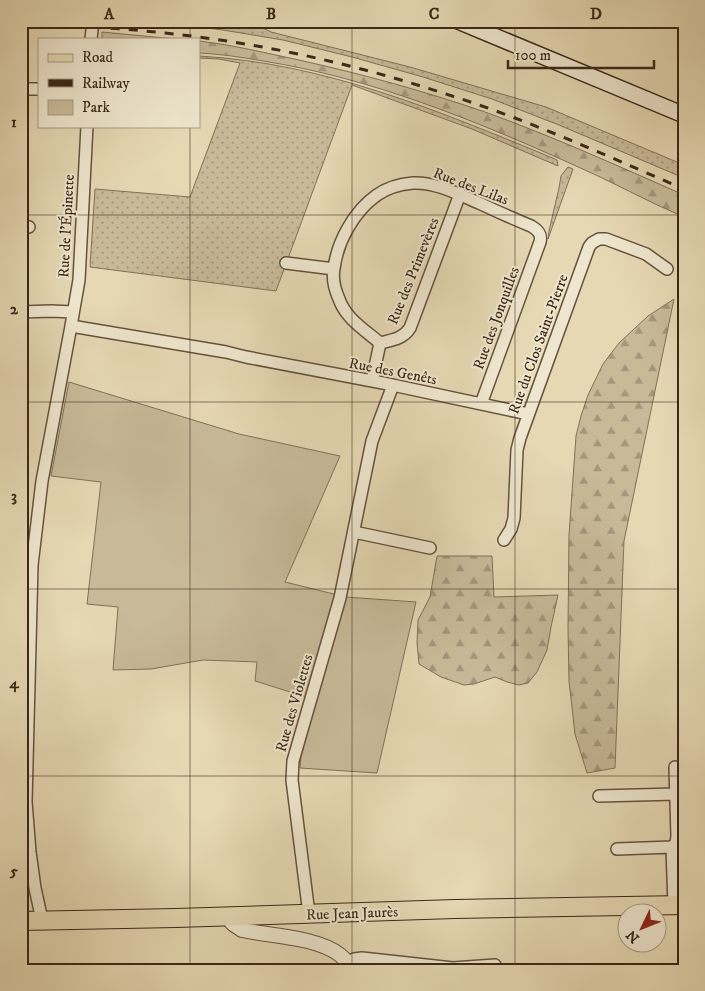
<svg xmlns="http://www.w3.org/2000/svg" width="705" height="991" viewBox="0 0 705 991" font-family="'IM FELL DW Pica',serif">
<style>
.grass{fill:url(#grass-dots);stroke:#827058}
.forest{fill:url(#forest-firs);stroke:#827058}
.park{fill:#c8ba99;stroke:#827058}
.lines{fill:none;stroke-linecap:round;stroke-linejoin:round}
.minor-casing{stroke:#66533f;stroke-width:14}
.tertiary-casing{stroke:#66533f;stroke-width:16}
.secondary-casing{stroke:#3c2718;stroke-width:18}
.primary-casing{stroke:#3c2718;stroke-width:20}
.minor{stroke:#eee6ce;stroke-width:11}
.tertiary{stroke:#eee6ce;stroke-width:14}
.secondary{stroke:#eee6ce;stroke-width:15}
.primary{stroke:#e5d8b3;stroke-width:18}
.rail{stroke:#3c2718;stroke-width:3;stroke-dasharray:9 9;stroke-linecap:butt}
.grid{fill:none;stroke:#3c2718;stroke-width:1;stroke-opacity:0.55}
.labels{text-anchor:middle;stroke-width:4;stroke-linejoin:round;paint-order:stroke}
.street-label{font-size:15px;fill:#3c2718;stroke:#eee6ce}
.neatline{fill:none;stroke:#3c2718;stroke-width:2}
.grid-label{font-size:16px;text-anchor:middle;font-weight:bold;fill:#3c2718}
</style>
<defs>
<pattern id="grass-dots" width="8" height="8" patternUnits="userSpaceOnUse" patternTransform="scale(1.25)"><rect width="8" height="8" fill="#c8ba99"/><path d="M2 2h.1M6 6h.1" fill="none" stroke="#a4977c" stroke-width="1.8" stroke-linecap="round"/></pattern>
<pattern id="forest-firs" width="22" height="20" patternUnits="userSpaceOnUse" patternTransform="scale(1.25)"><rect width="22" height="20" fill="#c8ba99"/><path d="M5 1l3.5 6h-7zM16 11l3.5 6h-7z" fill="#a4977c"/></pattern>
</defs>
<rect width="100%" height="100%" fill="#e5d8b3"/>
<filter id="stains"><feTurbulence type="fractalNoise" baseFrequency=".004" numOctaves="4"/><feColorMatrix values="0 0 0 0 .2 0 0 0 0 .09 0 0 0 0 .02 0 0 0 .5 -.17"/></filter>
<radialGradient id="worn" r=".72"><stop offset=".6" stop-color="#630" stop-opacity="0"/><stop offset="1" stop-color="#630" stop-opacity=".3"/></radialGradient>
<path class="grass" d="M 154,21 L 214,21 L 263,28 L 271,32 L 410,67 L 546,107 L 684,165 L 684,178 L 559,125 L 492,99 L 423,77 L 352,57 L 283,40 L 223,30 Z
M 199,56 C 325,63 439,111 555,159 L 557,160 L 558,166 L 472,129 L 352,85 L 276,291 L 90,267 L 95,189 L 190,197 L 240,63 L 219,59 L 199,58 Z
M 568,167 L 573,169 L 548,239 L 549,231 L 559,188 L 561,176 Z"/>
<path class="forest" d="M 102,32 L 176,39 L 102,39 Z
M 199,41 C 233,45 266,53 299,60 C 362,74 424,91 485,112 C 552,136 618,166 684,195 L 684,217 C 646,201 611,181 574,165 C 474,120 371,78 263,61 C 241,57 220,54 199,53 Z
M 674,299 L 624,541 L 615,768 L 587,773 L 575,734 L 569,681 L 568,627 L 569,535 L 576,436 L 581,416 L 588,395 L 603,364 L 619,343 L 648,316 Z
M 437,556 L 492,556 L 494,597 L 558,595 L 551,627 L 547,650 L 537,672 L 528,683 L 519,685 L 507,682 L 495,677 L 474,684 L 464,685 L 441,677 L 419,664 L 417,643 L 418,620 L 430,597 Z"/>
<path class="park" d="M 69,382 L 239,434 L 340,456 L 285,582 L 346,597 L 416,602 L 377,773 L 300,768 L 301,756 L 316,700 L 255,681 L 257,662 L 203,660 L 151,669 L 113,670 L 118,607 L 87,604 L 101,482 L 51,476 Z"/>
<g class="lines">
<defs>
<path id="minor" d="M 91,39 L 93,21
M 21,89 L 37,89
M 21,226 L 29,227
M 286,263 L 334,269
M 21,312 L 51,311 L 73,312
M 71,326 L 226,352 L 246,357 L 383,383 L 528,414
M 380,343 C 365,330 346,319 339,299 C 335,290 332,279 334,269 C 337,242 354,211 377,195 C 387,188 401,184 413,183 C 436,182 458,194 479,203 C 496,211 514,219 531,226 C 538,230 542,234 540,242 L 481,404
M 380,343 C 392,340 403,339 410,328 L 460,194
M 372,381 L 380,343
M 354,532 L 430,548
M 504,540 L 511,529 L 514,518 L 517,450 L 520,438 L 589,247 L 592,243 L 599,239 L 606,239 L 646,254 L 667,269
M 599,796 L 676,794
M 617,849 L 672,847
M 674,906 L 672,847 L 676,843 L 677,836 L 675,767
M 309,914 L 292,780 L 293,761 L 340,598 L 372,441 L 393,385
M 42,920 L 35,888 L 30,852 L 26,802 L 32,565 L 42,481 L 71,326 L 79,280 L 87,126
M 348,963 L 354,959 L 362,958 L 453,968 L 495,965"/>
<path id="tertiary" d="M 227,917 L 233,924 L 242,930 C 270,936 317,937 340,955 C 345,959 349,964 353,970"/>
<path id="secondary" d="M 458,21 L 684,115"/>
<path id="primary" d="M 21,921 L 176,918 L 455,909 L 684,905"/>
</defs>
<use href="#minor" class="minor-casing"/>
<use href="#tertiary" class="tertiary-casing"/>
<use href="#secondary" class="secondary-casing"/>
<use href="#primary" class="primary-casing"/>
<use href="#minor" class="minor"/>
<use href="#tertiary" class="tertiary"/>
<use href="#secondary" class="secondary"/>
<use href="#primary" class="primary"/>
<path class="rail" d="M 21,23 C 69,25 117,28 165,33 C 262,43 359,65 452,96 C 531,121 607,156 684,189"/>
</g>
<path class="grid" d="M 190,21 L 190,39M 352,21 L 352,970M 515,21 L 515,970M 190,126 L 190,970M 21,215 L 684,215M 21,402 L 684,402M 21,589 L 684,589M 21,776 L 684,776"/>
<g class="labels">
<g class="street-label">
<text transform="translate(471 186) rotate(21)" y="5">Rue des Lilas</text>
<text transform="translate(66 226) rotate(-87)" y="5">Rue de l'Épinette</text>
<text transform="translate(413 271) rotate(-68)" y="5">Rue des Primevères</text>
<text transform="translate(496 318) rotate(-70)" y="5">Rue des Jonquilles</text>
<text transform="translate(538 344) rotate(-70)" y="5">Rue du Clos Saint-Pierre</text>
<text transform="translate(393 371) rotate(11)" y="5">Rue des Genêts</text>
<text transform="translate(294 703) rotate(-74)" y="5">Rue des Violettes</text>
<text transform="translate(352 913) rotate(-2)" y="5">Rue Jean Jaurès</text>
</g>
</g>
<rect width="705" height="991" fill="none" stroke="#e5d8b3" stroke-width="55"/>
<rect x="38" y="38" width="162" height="90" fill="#eee6ce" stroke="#a79a85"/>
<rect x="48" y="54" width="25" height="8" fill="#e5d8b3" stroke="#a79a85"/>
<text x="82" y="62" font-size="15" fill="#3c2718">Road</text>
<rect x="48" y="79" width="25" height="8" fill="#3c2718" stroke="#a79a85"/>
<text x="82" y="88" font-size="15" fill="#3c2718">Railway</text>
<rect x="48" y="100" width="25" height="15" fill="#c8ba99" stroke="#a79a85"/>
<text x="82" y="112" font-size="15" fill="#3c2718">Park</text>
<g transform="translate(642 928) rotate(227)"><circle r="24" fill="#eee6ce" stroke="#a79a85"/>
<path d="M0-4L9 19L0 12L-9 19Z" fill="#8f2418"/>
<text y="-8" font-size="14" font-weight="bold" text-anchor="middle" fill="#3c2718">N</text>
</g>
<path d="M508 60v8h146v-8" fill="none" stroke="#3c2718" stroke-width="2.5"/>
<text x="515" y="60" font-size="15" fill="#3c2718" stroke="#eee6ce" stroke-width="4" paint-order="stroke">100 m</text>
<rect x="28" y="28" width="650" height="936" class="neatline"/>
<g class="grid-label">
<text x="109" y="19">A</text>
<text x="271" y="19">B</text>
<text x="434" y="19">C</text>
<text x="596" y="19">D</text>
<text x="14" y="127">1</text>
<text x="14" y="314">2</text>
<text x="14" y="501">3</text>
<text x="14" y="688">4</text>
<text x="14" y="876">5</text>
</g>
<rect width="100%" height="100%" filter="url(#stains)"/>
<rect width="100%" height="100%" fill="url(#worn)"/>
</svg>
